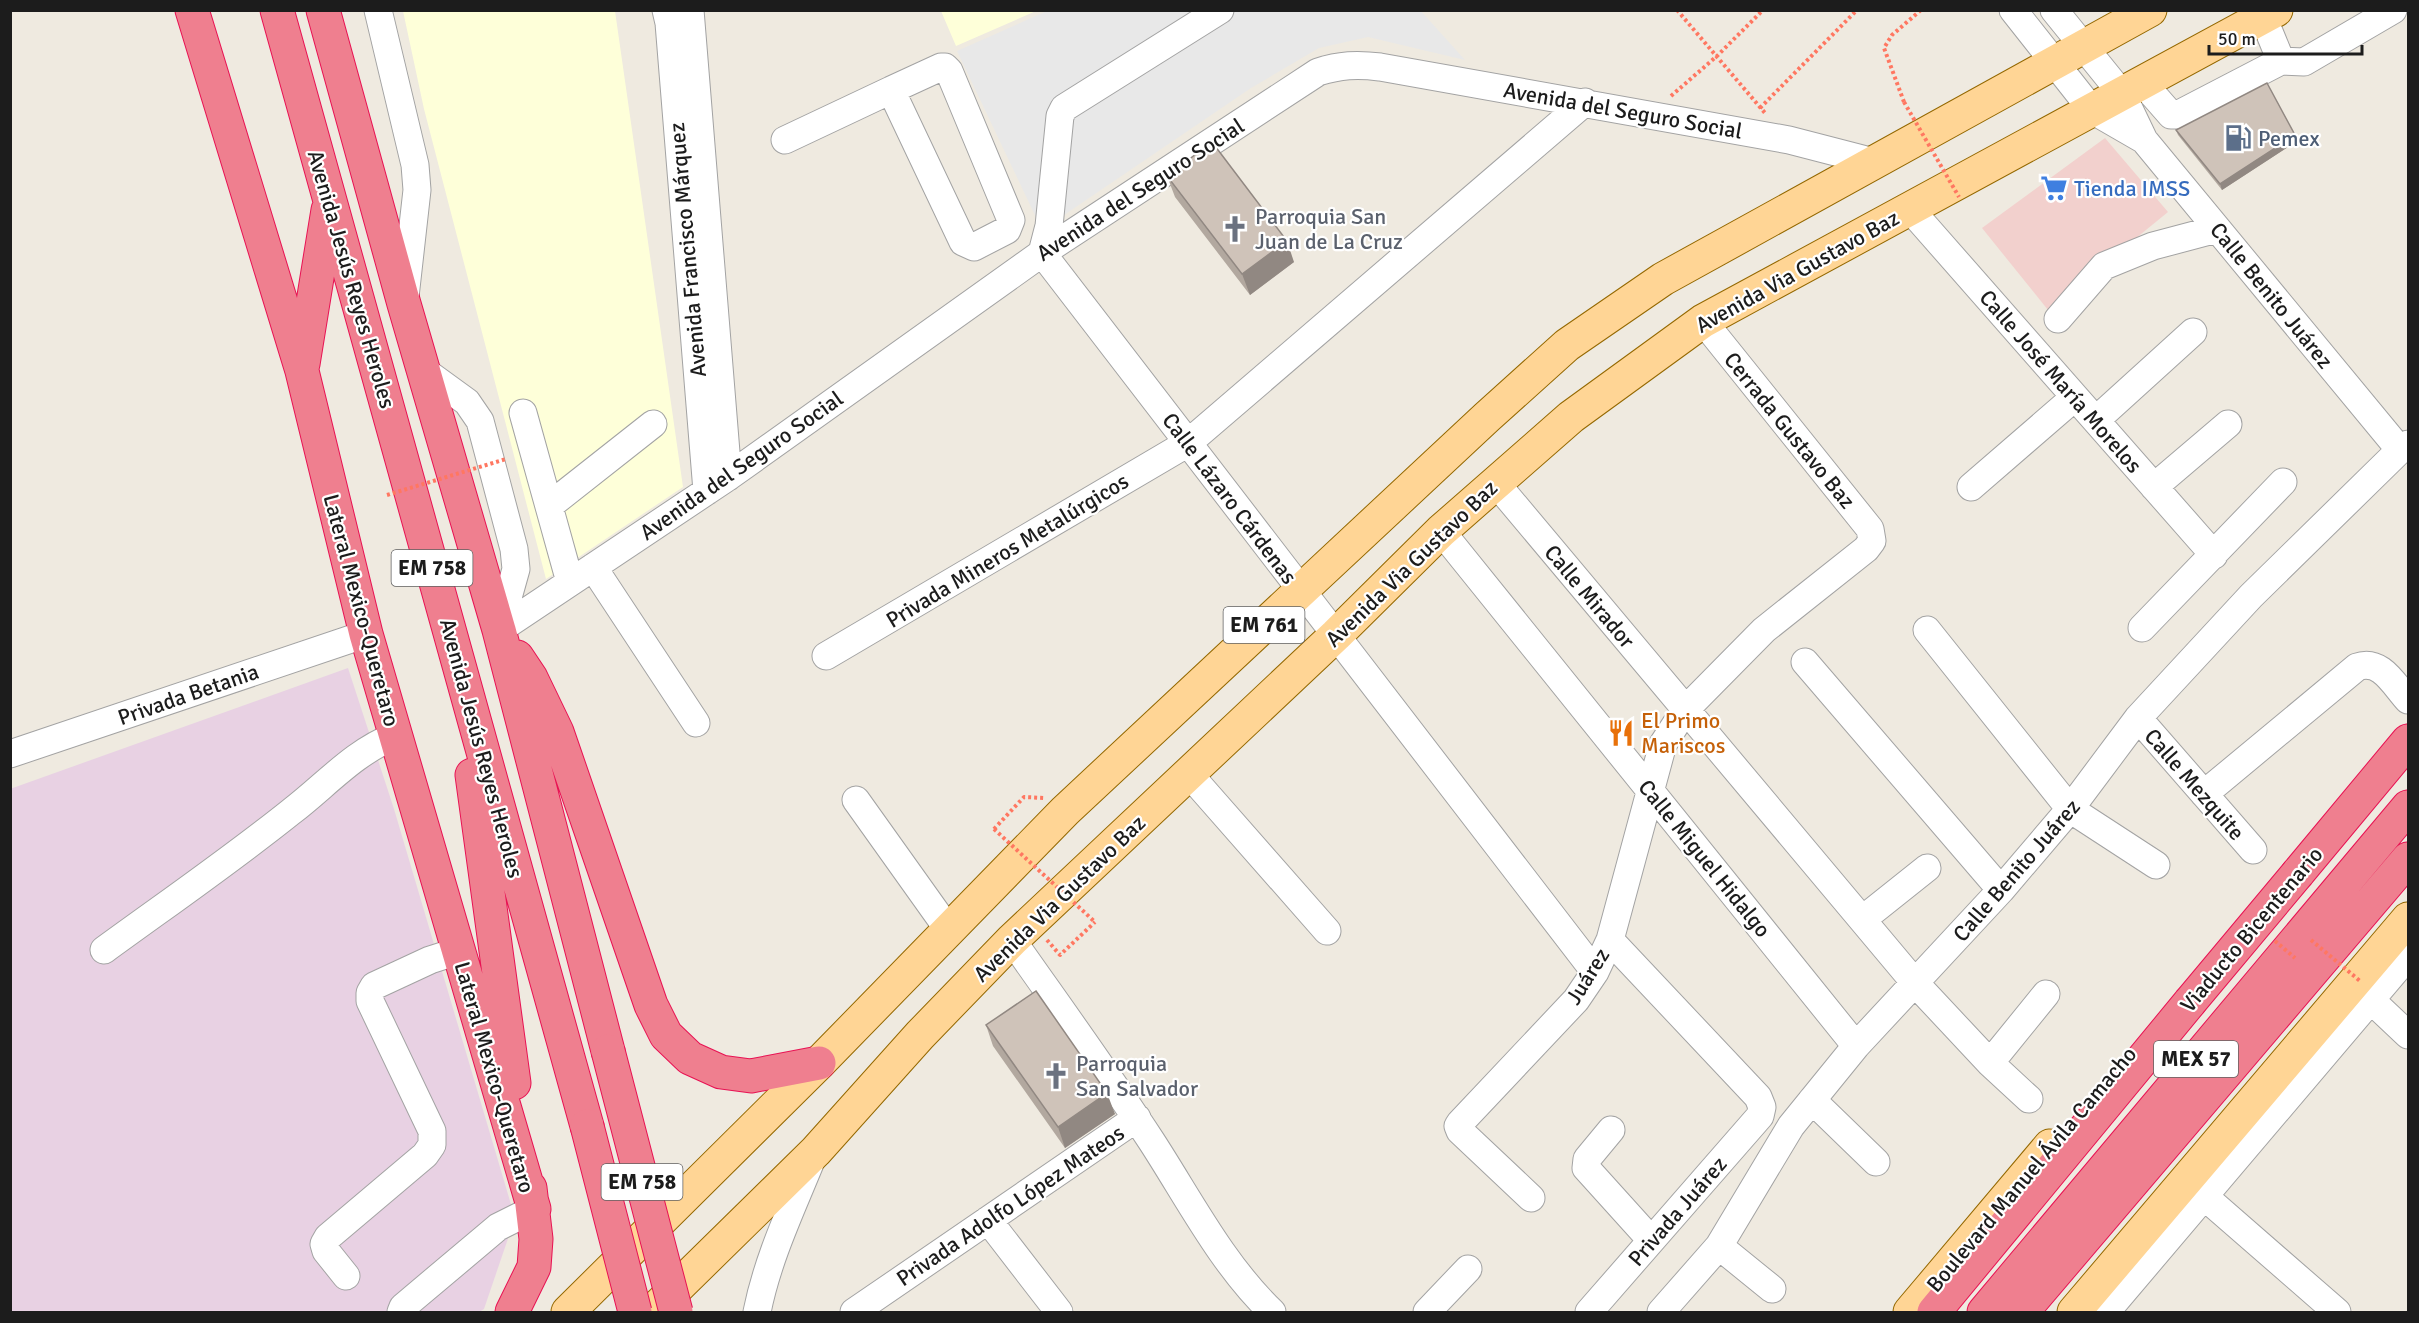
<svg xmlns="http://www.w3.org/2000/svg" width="2419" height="1323" viewBox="0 0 2419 1323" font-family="Signika,sans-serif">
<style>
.commercial{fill:#f2d0cd}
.industrial{fill:#e8d1e3}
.education{fill:#feffd9}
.parking{fill:#e8e8e8}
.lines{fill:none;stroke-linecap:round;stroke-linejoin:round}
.minor-casing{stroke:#a3a3a3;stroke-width:29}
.major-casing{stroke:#946800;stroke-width:35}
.highway-casing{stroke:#e81253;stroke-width:35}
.path{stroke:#ff7761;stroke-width:4;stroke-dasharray:3 3;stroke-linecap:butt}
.minor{stroke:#fff;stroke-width:27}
.major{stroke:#ffd595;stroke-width:33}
.highway{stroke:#ef7f8f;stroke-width:33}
.highway-bridge-casing{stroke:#e81253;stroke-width:35;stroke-linecap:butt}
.path-bridge{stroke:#ff7761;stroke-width:4;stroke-dasharray:3 3;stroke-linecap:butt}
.highway-bridge{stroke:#ef7f8f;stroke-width:33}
.wall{fill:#b2a89f}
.shaded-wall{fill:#918882}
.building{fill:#cfc3b9;stroke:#918882;stroke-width:1.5}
.labels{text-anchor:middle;stroke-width:4.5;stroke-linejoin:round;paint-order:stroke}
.shield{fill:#fff;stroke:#606060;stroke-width:1.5}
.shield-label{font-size:21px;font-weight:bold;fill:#1c1c1c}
.street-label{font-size:22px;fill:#1c1c1c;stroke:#fff}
.service-label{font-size:22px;fill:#4e5e75;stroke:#fff;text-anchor:start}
.shop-label{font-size:22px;fill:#366cbe;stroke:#fff;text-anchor:start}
.worship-label{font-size:22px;fill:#5b616d;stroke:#fff;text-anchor:start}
.food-label{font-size:22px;fill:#c56008;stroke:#fff;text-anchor:start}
</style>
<rect width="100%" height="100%" fill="#efeae0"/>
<path class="commercial" d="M 2105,138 L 2168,212 L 2048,310 L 1982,228 Z"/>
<path class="industrial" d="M 348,668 L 394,809 L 515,1218 L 484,1309 L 479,1312 L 11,1312 L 10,789 Z"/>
<path class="education" d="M 403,11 L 615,11 L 683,487 L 546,579 L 424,109 Z
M 941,11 L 1036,11 L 956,46 Z"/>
<path class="parking" d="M 1420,10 L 1465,60 L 1368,37 L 1319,48 L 1251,88 L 1042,230 L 957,51 L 1047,11 Z"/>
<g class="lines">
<defs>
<path id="minor" d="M 378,10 L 415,165 L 417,190 L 405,297
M 666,10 L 669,23 L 707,491
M 690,10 L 728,477
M 1220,10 L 1064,108 L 1060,116 L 1049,226 L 1042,253 L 1595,972
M 2013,10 L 2092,110 L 2144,140
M 2054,10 L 2122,94 L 2144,140 L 2400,450
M 2281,61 L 2304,62 L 2393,10
M 941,67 L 945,67 L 949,71 L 1011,220 L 1007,230 L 974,247 L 963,242 L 891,90 Z
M 2143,83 L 2171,115 L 2177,115 L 2281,61 L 2263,17
M 785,140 L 891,90
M 1909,208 L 2214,555
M 2058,319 L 2104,266 L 2153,246 L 2217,229
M 423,370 L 467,402 L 480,421 L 514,549 L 516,569 L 499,630
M 523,413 L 570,582
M 2096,420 L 2193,332
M 1495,482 L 1916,984 L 1990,1063 L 2029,1099
M 1971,487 L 2075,397
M 2154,487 L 2228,424
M 549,506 L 653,424
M 1441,531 L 1856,1046
M 593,567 L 696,723
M 2142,628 L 2283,482
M 499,630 L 728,477 L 1042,253 L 1318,72 C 1340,65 1357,64 1380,67 L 1789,140 L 1874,162
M 1927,630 L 2070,809 L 2156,865
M 826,656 L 1188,443 L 1585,102
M 1805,662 L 2001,890
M 2138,718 L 2253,850
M 10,754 L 366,634
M 1189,774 L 1327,931
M 2204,794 L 2357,667 C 2381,658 2394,685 2408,700
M 856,800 L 948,929
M 1863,919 L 1927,868
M 1012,940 C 1059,1007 1107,1073 1152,1142 C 1189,1199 1222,1264 1272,1312
M 104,950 C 167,904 231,860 292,811 C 326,785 354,752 395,736
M 2371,1000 L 2408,1035
M 1990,1063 L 2046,994
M 1812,1100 L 1876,1162
M 1611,1130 L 1587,1159 L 1586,1168 L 1651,1240
M 2205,1197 L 2337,1312
M 1531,1198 L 1460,1131 L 1458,1126 L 1460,1123 L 1576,1000 L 1595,972 L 1610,940 L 1663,744 L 1685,710 L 1764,630 L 1866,549 L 1872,541 L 1870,529 L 1703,321
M 988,1220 L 1059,1312
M 1719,1246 L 1772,1289
M 346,1276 L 326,1251 L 324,1244 L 328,1237 L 425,1155 L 432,1145 L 432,1131 L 370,1001 L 370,993 L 374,986 L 430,960 L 458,951
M 401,1312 L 403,1307 L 498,1227 L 534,1209
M 757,1312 C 768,1257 792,1208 813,1156
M 854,1312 L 1137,1118
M 1427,1312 L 1468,1269
M 1589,1312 L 1760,1116 L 1762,1107 L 1758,1097 L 1610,940
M 1661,1312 L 1719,1246 L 1791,1126 L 1856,1046 L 2001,890 L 2070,809 L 2138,718 L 2251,596 L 2400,450 L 2408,444
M 2106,1312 L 2408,956"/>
<path id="major" d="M 568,1312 L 819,1063 L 1065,811 L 1487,417 L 1567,345 L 1663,279 L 2150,10
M 652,1312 L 816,1151 L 920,1035 L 1012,940 L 1336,635 L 1441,531 L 1571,417 L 1703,321 L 2276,10
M 1910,1312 L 2050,1146
M 2074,1312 L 2408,919"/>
<path id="highway" d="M 192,10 L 302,371 L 366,634 L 534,1209
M 277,10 L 587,1126
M 323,10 L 404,304 L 499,630 L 608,1051
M 303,364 L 328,210
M 517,657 L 531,678 L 557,732 L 651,1005 L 666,1035 L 690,1058 L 721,1072 L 751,1076 L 819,1063
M 472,775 L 514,1083
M 2298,873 L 2408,741
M 512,1312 L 534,1267 L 536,1239 L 530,1188
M 1934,1312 L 2190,1002
M 1984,1312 L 2408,807
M 2022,1312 L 2408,859"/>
</defs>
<use href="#minor" class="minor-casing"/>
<use href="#major" class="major-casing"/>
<use href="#highway" class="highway-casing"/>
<path class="path" d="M 1677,10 L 1765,113
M 1671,96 L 1717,56 L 1763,10
M 1904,102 L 1884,48 L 1892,35 L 1921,10
M 1760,108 L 1857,10
M 994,829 L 1024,797 L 1044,798
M 1047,940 L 1060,955 L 1095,922"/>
<use href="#minor" class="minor"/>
<use href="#major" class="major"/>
<use href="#highway" class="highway"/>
<defs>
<path id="highway-bridge" d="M 2190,1002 L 2298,873
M 608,1051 L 676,1312
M 587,1126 L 635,1312"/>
</defs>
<use href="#highway-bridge" class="highway-bridge-casing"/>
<path class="path-bridge" d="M 1904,102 L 1959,197
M 387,495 L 506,459
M 994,829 L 1095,922
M 2311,940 L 2360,981
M 2275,941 L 2295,958"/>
<use href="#highway-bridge" class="highway-bridge"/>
</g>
<path class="wall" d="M 2176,130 L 2295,135 L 2297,141 L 2222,190 L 2178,135 Z
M 1167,176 L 1294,262 L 1250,295 L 1175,197 Z
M 986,1025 L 1115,1114 L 1065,1148 L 993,1046 Z"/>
<path class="shaded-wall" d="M 2295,135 L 2297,141 L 2222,190 L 2220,184 Z
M 1287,241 L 1294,262 L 1250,295 L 1242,274 Z
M 1107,1093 L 1115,1114 L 1065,1148 L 1058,1127 Z"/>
<path class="building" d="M 2267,83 L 2295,135 L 2220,184 L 2176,130 Z
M 1212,142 L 1287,241 L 1242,274 L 1167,176 Z
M 1036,991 L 1107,1093 L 1058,1127 L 986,1025 Z"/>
<defs>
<symbol id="fuel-bare" viewBox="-9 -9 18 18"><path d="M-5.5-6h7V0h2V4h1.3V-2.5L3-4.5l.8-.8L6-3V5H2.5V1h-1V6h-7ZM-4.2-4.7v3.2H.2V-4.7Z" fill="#5c6f8a" stroke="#fff" stroke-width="2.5" paint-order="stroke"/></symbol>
<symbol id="supermarket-bare" viewBox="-9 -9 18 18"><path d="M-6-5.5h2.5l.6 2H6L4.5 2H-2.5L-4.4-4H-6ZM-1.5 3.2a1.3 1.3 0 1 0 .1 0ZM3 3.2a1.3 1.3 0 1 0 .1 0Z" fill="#3f7fe0" stroke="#fff" stroke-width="2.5" paint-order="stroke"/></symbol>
<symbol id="church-bare" viewBox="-9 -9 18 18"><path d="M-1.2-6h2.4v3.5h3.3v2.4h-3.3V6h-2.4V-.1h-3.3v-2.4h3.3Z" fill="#6b7280" stroke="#fff" stroke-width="2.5" paint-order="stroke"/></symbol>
<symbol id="restaurant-bare" viewBox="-9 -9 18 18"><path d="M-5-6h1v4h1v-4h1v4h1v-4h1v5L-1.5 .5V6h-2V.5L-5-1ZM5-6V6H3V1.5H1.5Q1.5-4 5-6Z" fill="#e8710a" stroke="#fff" stroke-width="2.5" paint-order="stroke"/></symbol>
</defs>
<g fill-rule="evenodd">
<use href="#fuel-bare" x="2219" y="119" width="38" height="38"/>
<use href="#supermarket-bare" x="2035" y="169" width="38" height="38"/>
<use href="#church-bare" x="1216" y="210" width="38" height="38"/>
<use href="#restaurant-bare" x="1602" y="714" width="38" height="38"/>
<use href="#church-bare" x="1037" y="1057" width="38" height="38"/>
</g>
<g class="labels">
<g class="shield">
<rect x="391.5" y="550" width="81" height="36" rx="4.5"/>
<rect x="1223.5" y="607" width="81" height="36" rx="4.5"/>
<rect x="2154" y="1041" width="84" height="36" rx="4.5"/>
<rect x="601.5" y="1164" width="81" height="36" rx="4.5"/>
</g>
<g class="shield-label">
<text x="432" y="575">EM 758</text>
<text x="1264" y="632">EM 761</text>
<text x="2196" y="1066">MEX 57</text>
<text x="642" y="1189">EM 758</text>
</g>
<g class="street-label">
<text transform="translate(1623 110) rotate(10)" y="8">Avenida del Seguro Social</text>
<text transform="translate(1140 189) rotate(-33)" y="8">Avenida del Seguro Social</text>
<text transform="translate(687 250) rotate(-95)" y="8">Avenida Francisco Márquez</text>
<text transform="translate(1797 271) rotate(-29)" y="8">Avenida Via Gustavo Baz</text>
<text transform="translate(352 279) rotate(74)" y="8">Avenida Jesús Reyes Heroles</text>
<text transform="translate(2272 295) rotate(51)" y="8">Calle Benito Juárez</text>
<text transform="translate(2061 381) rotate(49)" y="8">Calle José María Morelos</text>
<text transform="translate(1790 430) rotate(51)" y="8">Cerrada Gustavo Baz</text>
<text transform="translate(741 465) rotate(-35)" y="8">Avenida del Seguro Social</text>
<text transform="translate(1230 498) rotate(53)" y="8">Calle Lázaro Cárdenas</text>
<text transform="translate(1007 550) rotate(-31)" y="8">Privada Mineros Metalúrgicos</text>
<text transform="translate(1411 563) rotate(-44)" y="8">Avenida Via Gustavo Baz</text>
<text transform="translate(1590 596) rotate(50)" y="8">Calle Mirador</text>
<text transform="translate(362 610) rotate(75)" y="8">Lateral Mexico-Queretaro</text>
<text transform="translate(188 694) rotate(-19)" y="8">Privada Betania</text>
<text transform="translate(482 748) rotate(75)" y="8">Avenida Jesús Reyes Heroles</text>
<text transform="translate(2195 784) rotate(49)" y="8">Calle Mezquite</text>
<text transform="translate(1705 858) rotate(51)" y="8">Calle Miguel Hidalgo</text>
<text transform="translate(2016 870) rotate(-49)" y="8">Calle Benito Juárez</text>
<text transform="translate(1059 898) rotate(-44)" y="8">Avenida Via Gustavo Baz</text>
<text transform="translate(2251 929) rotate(-50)" y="8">Viaducto Bicentenario</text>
<text transform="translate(1587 976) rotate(-58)" y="8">Juárez</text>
<text transform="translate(495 1077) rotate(74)" y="8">Lateral Mexico-Queretaro</text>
<text transform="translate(2031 1169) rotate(-50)" y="8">Boulevard Manuel Ávila Camacho</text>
<text transform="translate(1010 1205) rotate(-34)" y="8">Privada Adolfo López Mateos</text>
<text transform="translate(1677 1211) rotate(-49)" y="8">Privada Juárez</text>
</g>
<g class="service-label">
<text x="2258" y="146">Pemex</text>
</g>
<g class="shop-label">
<text x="2074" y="196">Tienda IMSS</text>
</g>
<g class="worship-label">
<text x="1255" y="224">Parroquia San<tspan x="1255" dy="25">Juan de La Cruz</tspan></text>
<text x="1076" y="1071">Parroquia<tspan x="1076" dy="25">San Salvador</tspan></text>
</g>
<g class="food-label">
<text x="1641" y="728">El Primo<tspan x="1641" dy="25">Mariscos</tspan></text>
</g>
</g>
<rect width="2419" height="1323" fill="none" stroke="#1c1c1c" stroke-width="24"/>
<path d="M2209 45v9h153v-9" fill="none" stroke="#1c1c1c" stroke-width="3"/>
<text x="2218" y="45" font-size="18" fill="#1c1c1c" stroke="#ffffff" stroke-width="4.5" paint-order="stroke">50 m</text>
</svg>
